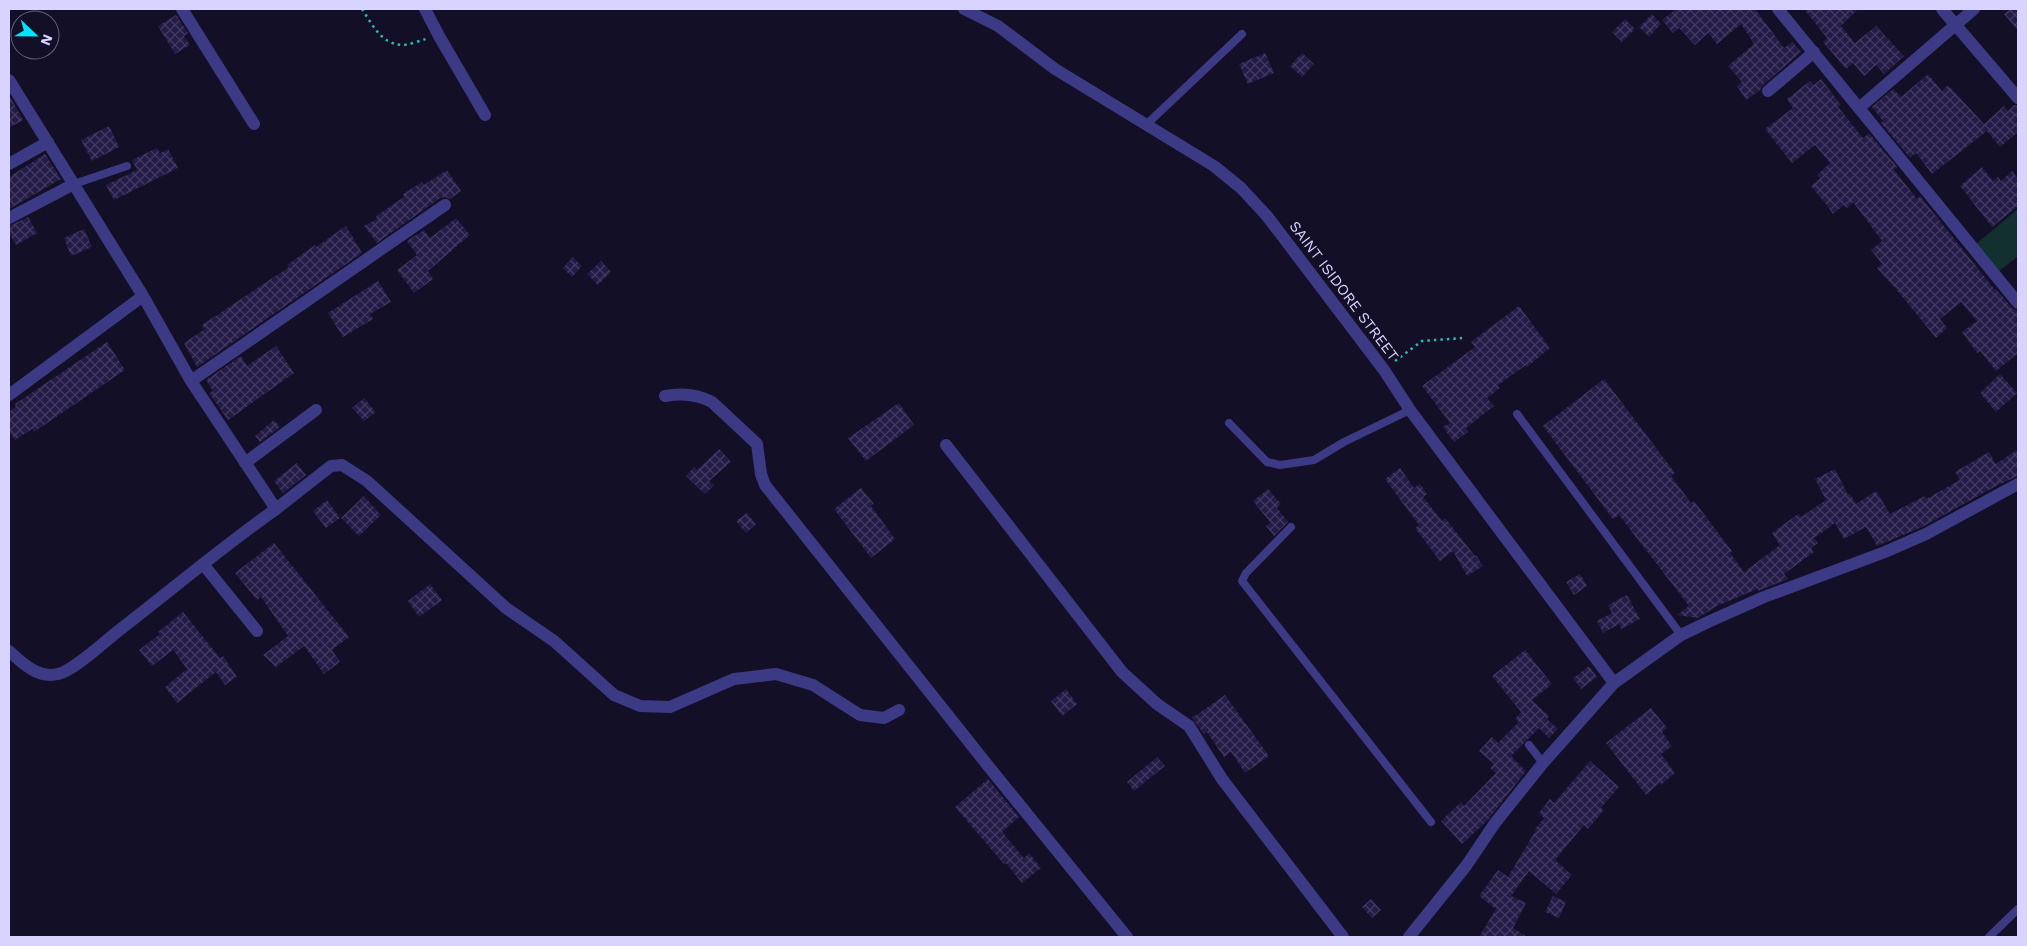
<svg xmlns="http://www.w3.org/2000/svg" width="2027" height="946" viewBox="0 0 2027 946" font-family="'Work Sans',sans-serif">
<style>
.pitch{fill:#12302f}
.building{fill:url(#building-cross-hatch)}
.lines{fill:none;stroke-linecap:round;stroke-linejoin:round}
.path{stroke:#2fb8b0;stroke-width:2.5;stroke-dasharray:2.5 4;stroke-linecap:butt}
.service{stroke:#3d3a85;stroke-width:8}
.minor{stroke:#3d3a85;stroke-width:12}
.tertiary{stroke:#3d3a85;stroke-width:12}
.labels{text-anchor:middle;stroke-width:4.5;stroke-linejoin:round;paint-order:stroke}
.street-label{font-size:15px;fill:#d9d4ff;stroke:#130f26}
</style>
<defs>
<pattern id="building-cross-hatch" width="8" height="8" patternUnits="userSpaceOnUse" patternTransform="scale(1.25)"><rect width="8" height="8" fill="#241b47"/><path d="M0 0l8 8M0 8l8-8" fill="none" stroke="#433b63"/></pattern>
</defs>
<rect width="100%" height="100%" fill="#130f26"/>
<path class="pitch" d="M 2018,209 L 2018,256 L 1998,272 L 1976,244 Z"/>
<path class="building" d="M 1676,9 L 1755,9 L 1784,48 L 1792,42 L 1801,52 L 1763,85 L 1760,90 L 1746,100 L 1737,86 L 1742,82 L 1728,66 L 1754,44 L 1741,24 L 1717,44 L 1708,33 L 1695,45 L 1679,28 L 1673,33 L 1662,20 Z
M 1804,9 L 1858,9 L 1841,26 L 1855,43 L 1876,26 L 1904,56 L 1884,74 L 1876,65 L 1864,76 L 1853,63 L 1846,69 L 1823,42 L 1827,38 Z
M 2011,9 L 2018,9 L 2018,31 L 2004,14 Z
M 1652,14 L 1661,24 L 1649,37 L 1639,27 Z
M 176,15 L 188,33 L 184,36 L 190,45 L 175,54 L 158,26 Z
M 1625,19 L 1635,29 L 1622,42 L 1612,32 Z
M 1265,53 L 1274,73 L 1248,84 L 1239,64 Z
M 1302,53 L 1314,64 L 1302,77 L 1290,66 Z
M 1928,74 L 1942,91 L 1948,85 L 1984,124 L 2004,106 L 2008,111 L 2014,105 L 2018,106 L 2018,132 L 2000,147 L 1987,131 L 1932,174 L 1916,153 L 1910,158 L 1881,123 L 1883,121 L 1872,107 L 1893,89 L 1901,97 Z
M 1821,79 L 1841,105 L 1838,107 L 1863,138 L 1869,133 L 1897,167 L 1894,170 L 1917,199 L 1920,196 L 1995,290 L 1996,289 L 2012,308 L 2018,311 L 2018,353 L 1996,371 L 1980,351 L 1977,353 L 1962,332 L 1977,321 L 1961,302 L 1940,319 L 1947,328 L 1936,338 L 1896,289 L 1877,268 L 1882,264 L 1871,250 L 1882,241 L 1853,202 L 1847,208 L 1844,205 L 1833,214 L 1825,203 L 1811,186 L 1820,178 L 1817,175 L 1830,163 L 1815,145 L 1792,163 L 1765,129 L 1793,108 L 1787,99 L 1810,81 L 1814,85 Z
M 9,95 L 23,120 L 9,128 Z
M 109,126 L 119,147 L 92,161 L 81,140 Z
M 157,148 L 160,153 L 168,149 L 178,168 L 114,200 L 106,185 L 137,170 L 132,160 Z
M 45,154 L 61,179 L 9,209 L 9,177 Z
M 1982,167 L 1993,181 L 1998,177 L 2001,181 L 2012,171 L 2018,179 L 2018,206 L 1992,227 L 1960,186 Z
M 447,170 L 461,191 L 450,199 L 445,197 L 440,198 L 377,243 L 364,226 L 377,219 L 376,216 L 404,197 L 403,194 L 422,182 L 424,185 Z
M 28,217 L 37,233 L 16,245 L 9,233 L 9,226 Z
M 456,218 L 470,235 L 428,271 L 433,279 L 414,293 L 397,270 L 417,255 L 407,241 L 424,230 L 430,238 Z
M 346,226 L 362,253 L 197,367 L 184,343 L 205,329 L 202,325 L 289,267 L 287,265 L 315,245 L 316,247 Z
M 84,229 L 92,247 L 71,256 L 64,238 Z
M 573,257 L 582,266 L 572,277 L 563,268 Z
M 601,261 L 611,272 L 598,285 L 587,274 Z
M 378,281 L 391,302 L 370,314 L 373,319 L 343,337 L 328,313 Z
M 1519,306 L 1550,348 L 1527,367 L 1526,365 L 1498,385 L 1500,388 L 1487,398 L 1494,406 L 1466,428 L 1468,432 L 1454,442 L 1443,427 L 1450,423 L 1422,386 L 1475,347 L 1471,342 Z
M 107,342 L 125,370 L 34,432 L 32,429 L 15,440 L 9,431 L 9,412 L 16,406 L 15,404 Z
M 276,346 L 294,373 L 228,420 L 209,393 L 213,391 L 206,380 L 241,356 L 247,366 Z
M 2000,374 L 2017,393 L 1996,412 L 1980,393 Z
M 1604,379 L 1675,473 L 1671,476 L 1691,503 L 1694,501 L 1732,551 L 1730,553 L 1744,572 L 1780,545 L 1772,533 L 1798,514 L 1801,517 L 1826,500 L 1815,479 L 1835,469 L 1848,495 L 1850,494 L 1856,504 L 1876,491 L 1890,514 L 1925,496 L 1926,499 L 1960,480 L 1955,472 L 1989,452 L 1996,464 L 2018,449 L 2018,476 L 1998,485 L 1922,527 L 1877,546 L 1866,527 L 1844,539 L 1835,523 L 1814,538 L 1818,543 L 1811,548 L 1814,552 L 1784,574 L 1788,579 L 1758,591 L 1757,589 L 1717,606 L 1698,618 L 1677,615 L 1689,606 L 1619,515 L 1613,519 L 1543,426 Z
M 364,398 L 376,412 L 364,421 L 352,408 Z
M 899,403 L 914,425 L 866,461 L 848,438 Z
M 274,420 L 280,427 L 260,442 L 255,436 Z
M 719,449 L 731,462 L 709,481 L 714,485 L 705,494 L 686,476 L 694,467 L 697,470 Z
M 297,463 L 306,475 L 283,493 L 274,481 Z
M 1400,468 L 1414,488 L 1420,484 L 1427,494 L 1423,497 L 1442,521 L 1445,518 L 1475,556 L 1476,555 L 1483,566 L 1467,576 L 1453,551 L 1440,561 L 1415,528 L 1419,525 L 1385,479 Z
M 861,488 L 874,504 L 871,506 L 895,539 L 871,558 L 834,509 Z
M 1268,489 L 1281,504 L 1277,508 L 1288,522 L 1274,536 L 1266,526 L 1270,522 L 1253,501 Z
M 364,496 L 381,515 L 359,536 L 341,518 Z
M 327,500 L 340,518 L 326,528 L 313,511 Z
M 747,513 L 756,524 L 746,533 L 736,521 Z
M 274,543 L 349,637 L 332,650 L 340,662 L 324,674 L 304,646 L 276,667 L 263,655 L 288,636 L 261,597 L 257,600 L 235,573 Z
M 1580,574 L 1587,586 L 1574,595 L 1566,582 Z
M 430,584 L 442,600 L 419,617 L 408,601 Z
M 1627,595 L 1640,619 L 1621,629 L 1619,624 L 1603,633 L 1597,621 L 1612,613 L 1608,605 Z
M 183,612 L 220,658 L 223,656 L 237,677 L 225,685 L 216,672 L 177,703 L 165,687 L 187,669 L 173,650 L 152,666 L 139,650 L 160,634 L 158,632 Z
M 1525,650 L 1552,684 L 1532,700 L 1549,716 L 1547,719 L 1558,729 L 1549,738 L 1539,728 L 1511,756 L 1526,771 L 1487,821 L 1462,844 L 1441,821 L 1461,802 L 1464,806 L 1496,773 L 1490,768 L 1494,764 L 1479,751 L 1492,737 L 1498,743 L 1519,722 L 1515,719 L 1521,712 L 1492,676 Z
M 1589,666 L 1597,677 L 1581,689 L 1573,678 Z
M 1066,689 L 1077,704 L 1062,716 L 1051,701 Z
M 1225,695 L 1269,756 L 1245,773 L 1231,752 L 1224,757 L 1207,732 L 1204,734 L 1192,718 Z
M 1651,708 L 1667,728 L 1662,732 L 1672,746 L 1661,754 L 1675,773 L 1661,785 L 1659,783 L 1646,795 L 1606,743 Z
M 1157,757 L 1165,766 L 1134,791 L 1127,782 Z
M 1590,761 L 1619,787 L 1601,808 L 1604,810 L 1588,829 L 1584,825 L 1555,860 L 1572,875 L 1556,894 L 1529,871 L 1511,896 L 1526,903 L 1513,928 L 1527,937 L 1479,937 L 1496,909 L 1479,896 L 1498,870 L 1508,877 L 1536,830 L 1535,829 L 1544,818 L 1539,813 L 1550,799 L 1554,803 Z
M 988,779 L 1019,817 L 1002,832 L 1024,858 L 1029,853 L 1041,868 L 1022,883 L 1006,863 L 1004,864 L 955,807 Z
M 1553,896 L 1566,902 L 1559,918 L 1545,912 Z
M 1371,899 L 1381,910 L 1372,918 L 1362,907 Z"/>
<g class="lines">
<path class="path" d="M 362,9 C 372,24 381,44 402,45 C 409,45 419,41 426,39
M 1395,361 L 1422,341 L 1462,338"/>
<path class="service" d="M 1147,124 L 1242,34
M 74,184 L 127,166
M 1517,414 L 1681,635
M 1229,423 L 1267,462 L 1280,465 L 1314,460 L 1344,442 L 1410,410
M 1291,527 L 1246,573 L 1242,581 L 1431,822
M 1529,745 L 1543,763
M 1989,937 L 2018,909"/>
<path class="minor" d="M 182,9 L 254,124
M 425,9 L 439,36 L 485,115
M 964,9 L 998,26 L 1055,69 L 1214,166 L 1241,188 L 1267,216 L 1384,370 L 1410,410 L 1614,683
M 1942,9 L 2018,98
M 9,80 L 143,296 L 9,395
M 1768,91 L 1814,52
M 1859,108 L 1974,9
M 9,164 L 48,142
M 9,218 L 74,184
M 191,381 L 445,205
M 665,396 C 681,393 697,394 712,402 L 757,444 L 761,474 L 765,485 L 989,767 L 1127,937
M 946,445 L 1122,672 L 1157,704 L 1189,726 L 1222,779 L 1343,937
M 245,463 L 316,410
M 276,509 L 331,466 L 342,465 L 367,481 L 506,608 L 554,641 L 614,695 L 640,706 L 670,707 L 734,679 L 776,674 L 813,685 L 860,715 L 884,718 L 899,710
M 203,564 L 257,631
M 9,651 C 22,663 38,679 58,674 C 73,671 103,643 117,632 C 170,591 221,548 276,509 L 191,381 L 143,296"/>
<path class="tertiary" d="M 1778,9 L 2018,303
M 1409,937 L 1466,866 L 1495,823 L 1543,763 L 1614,683 L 1681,635 L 1708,622 L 1764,597 L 1885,552 L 1926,534 L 2018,484"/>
</g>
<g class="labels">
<g class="street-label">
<text transform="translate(1344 291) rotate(53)" y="5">SAINT ISIDORE STREET</text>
</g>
</g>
<rect width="2027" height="946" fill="none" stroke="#d9d4ff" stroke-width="20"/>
<g transform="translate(35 35) rotate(112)"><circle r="24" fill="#130f26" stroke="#625e7d"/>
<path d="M0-4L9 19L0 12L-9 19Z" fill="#00e5ff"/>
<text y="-8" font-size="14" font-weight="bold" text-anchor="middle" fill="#d9d4ff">N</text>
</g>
</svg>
